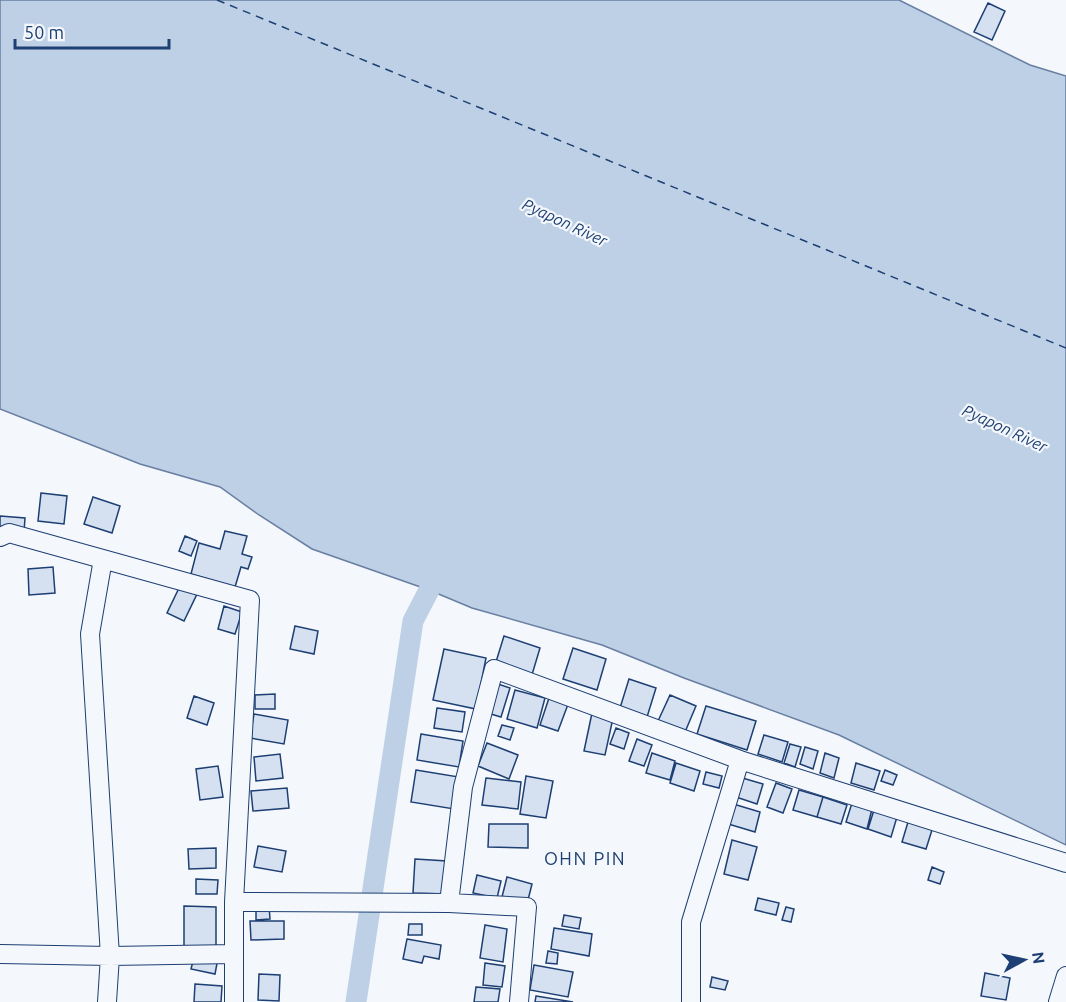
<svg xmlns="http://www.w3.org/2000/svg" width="1066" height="1002" viewBox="0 0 1066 1002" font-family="Ubuntu,sans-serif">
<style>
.water{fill:#bed0e5;stroke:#687fa3;stroke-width:1.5}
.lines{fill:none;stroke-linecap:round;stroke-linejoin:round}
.canal{stroke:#bed0e5;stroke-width:21}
.ferry{stroke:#1d3f73;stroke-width:1.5;stroke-dasharray:8 6;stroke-linecap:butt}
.building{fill:#d5e0f0;stroke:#1d3f73;stroke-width:1.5}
.street-casing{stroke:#1d3f73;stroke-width:20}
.street{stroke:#f4f7fb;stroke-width:18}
.labels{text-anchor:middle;stroke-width:4.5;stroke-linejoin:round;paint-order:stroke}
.water-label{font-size:16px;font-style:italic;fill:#1d3f73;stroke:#f4f7fb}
.quarter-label{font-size:18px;letter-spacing:1.5px;fill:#1d3f73;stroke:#f4f7fb}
</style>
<rect width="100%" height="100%" fill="#f4f7fb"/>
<path class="water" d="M 0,0 L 899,0 L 1030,65 L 1066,76 L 1066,845 L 839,735 L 684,678 L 602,645 L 472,608 L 429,590 L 312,549 L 259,515 L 220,487 L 140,464 L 0,409 Z"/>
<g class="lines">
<path class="canal" d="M 356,1002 L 413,621 L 442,565"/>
<path class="ferry" d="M 217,0 L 1066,348"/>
</g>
<path class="building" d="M 988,3 L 1005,11 L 992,40 L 974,32 Z
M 41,493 L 67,496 L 64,524 L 38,521 Z
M 93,497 L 120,506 L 112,533 L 84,524 Z
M 0,516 L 25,518 L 24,532 L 0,530 Z
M 225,531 L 247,536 L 242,554 L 252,557 L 248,569 L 241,567 L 235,587 L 191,574 L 199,543 L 220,549 Z
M 185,536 L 197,541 L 191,556 L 179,551 Z
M 53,567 L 55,593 L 29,595 L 28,569 Z
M 180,586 L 197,594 L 184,621 L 167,613 Z
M 224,606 L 242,612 L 235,634 L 218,629 Z
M 295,626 L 318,631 L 314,654 L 290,649 Z
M 504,636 L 540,648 L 531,678 L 495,665 Z
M 573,648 L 606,659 L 597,690 L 563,679 Z
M 444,649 L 486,658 L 476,709 L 433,700 Z
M 629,679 L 656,688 L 647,717 L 620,708 Z
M 492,682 L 510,688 L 501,717 L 484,712 Z
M 515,690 L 545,698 L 537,728 L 507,719 Z
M 551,692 L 570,699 L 558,731 L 540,725 Z
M 275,694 L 275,709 L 255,709 L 255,695 Z
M 670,695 L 696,706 L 685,732 L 658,721 Z
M 194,696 L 214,703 L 207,725 L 187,718 Z
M 706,706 L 756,721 L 747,750 L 697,734 Z
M 437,708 L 465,712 L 462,732 L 434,728 Z
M 592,713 L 613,718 L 605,755 L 584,751 Z
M 254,714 L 288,720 L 284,744 L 250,738 Z
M 502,725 L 514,728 L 510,740 L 498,736 Z
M 616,728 L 629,733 L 624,749 L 610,744 Z
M 421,734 L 463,741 L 459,767 L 417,760 Z
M 764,735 L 788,742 L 782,762 L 758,754 Z
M 637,739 L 652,745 L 644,766 L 629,761 Z
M 487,743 L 518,755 L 509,779 L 478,766 Z
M 790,744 L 801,747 L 795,767 L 784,763 Z
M 805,747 L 818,751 L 813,769 L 800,764 Z
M 652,753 L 675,761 L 670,780 L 646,773 Z
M 825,753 L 839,758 L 834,778 L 820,773 Z
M 280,754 L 283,778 L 256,781 L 254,757 Z
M 676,763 L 700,771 L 694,791 L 670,783 Z
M 856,763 L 880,771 L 874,790 L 851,783 Z
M 218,766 L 223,797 L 200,800 L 196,769 Z
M 416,770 L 459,777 L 454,809 L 411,802 Z
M 885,770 L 897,775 L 893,785 L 881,781 Z
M 706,772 L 722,776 L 719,788 L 703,784 Z
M 526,776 L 553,781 L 546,818 L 520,814 Z
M 739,777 L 763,784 L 757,804 L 733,796 Z
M 486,778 L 521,782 L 518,809 L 482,805 Z
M 776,783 L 792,789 L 783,813 L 767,807 Z
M 287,788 L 289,808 L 253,811 L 251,791 Z
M 799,790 L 823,797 L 817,817 L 793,810 Z
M 823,797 L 847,805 L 841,824 L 817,817 Z
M 730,803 L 760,812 L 755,832 L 725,823 Z
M 852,803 L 872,809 L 867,829 L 846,822 Z
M 874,810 L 897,817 L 891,837 L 868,829 Z
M 908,822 L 932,830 L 926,849 L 902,842 Z
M 489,824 L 528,824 L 528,848 L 488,847 Z
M 732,840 L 757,847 L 748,880 L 724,874 Z
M 258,846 L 286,851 L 282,872 L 254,867 Z
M 216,848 L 216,868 L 189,869 L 188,849 Z
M 415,859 L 447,861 L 445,894 L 413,893 Z
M 932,867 L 944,872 L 940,884 L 928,880 Z
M 477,875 L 501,881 L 497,898 L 473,893 Z
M 507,877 L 532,884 L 527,904 L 502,897 Z
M 196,879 L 218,880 L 217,894 L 196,894 Z
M 758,898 L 779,903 L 776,915 L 755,910 Z
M 269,905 L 270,919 L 256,920 L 256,906 Z
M 184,906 L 216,907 L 216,950 L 184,950 Z
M 786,907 L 794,909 L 791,922 L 782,920 Z
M 564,915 L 581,918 L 579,929 L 562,926 Z
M 250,921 L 284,921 L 284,939 L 251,940 Z
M 409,924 L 422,924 L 422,935 L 408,935 Z
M 485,925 L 507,929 L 503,962 L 480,958 Z
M 554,928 L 592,934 L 589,956 L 551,949 Z
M 407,939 L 441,945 L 439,959 L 424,956 L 422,963 L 403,959 Z
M 548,951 L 558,953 L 557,964 L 546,963 Z
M 195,953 L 218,958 L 215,974 L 191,969 Z
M 485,963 L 505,966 L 502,987 L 483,985 Z
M 534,965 L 573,972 L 568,997 L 530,990 Z
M 985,973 L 1010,978 L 1006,1000 L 981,996 Z
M 259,974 L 280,975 L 279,1001 L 258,1000 Z
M 712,977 L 728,981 L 725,990 L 710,987 Z
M 195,984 L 222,986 L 221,1002 L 194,1002 Z
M 476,987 L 500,989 L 498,1002 L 474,1002 Z
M 536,996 L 573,1002 L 535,1002 Z"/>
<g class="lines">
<defs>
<path id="street" d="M 0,537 L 9,533 L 250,600 L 234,902 L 449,903 L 527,907 L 519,1002
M 103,559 L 90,634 L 110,956 L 107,1002
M 449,903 L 463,787 L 494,669 L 740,760 L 1066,863
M 0,954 L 110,956 L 234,954
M 234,1002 L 234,902
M 691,1002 L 691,922 L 740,760
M 1058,1002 L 1066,976"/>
</defs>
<use href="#street" class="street-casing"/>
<use href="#street" class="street"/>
</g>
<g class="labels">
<g class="water-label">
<text transform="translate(565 222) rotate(25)" y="6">Pyapon River</text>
<text transform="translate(1005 428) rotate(25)" y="6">Pyapon River</text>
</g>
<g class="quarter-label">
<text x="585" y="865">OHN PIN</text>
</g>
</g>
<g transform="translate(1024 960) rotate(82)" stroke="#f4f7fb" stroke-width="4.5" paint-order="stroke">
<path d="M0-4.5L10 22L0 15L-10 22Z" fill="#1d3f73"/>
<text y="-9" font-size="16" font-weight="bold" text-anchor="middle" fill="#1d3f73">N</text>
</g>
<path d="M15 39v9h154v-9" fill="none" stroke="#1d3f73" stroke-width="3"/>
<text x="24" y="39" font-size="18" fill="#1d3f73" stroke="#f4f7fb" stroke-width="4.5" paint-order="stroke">50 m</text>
</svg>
